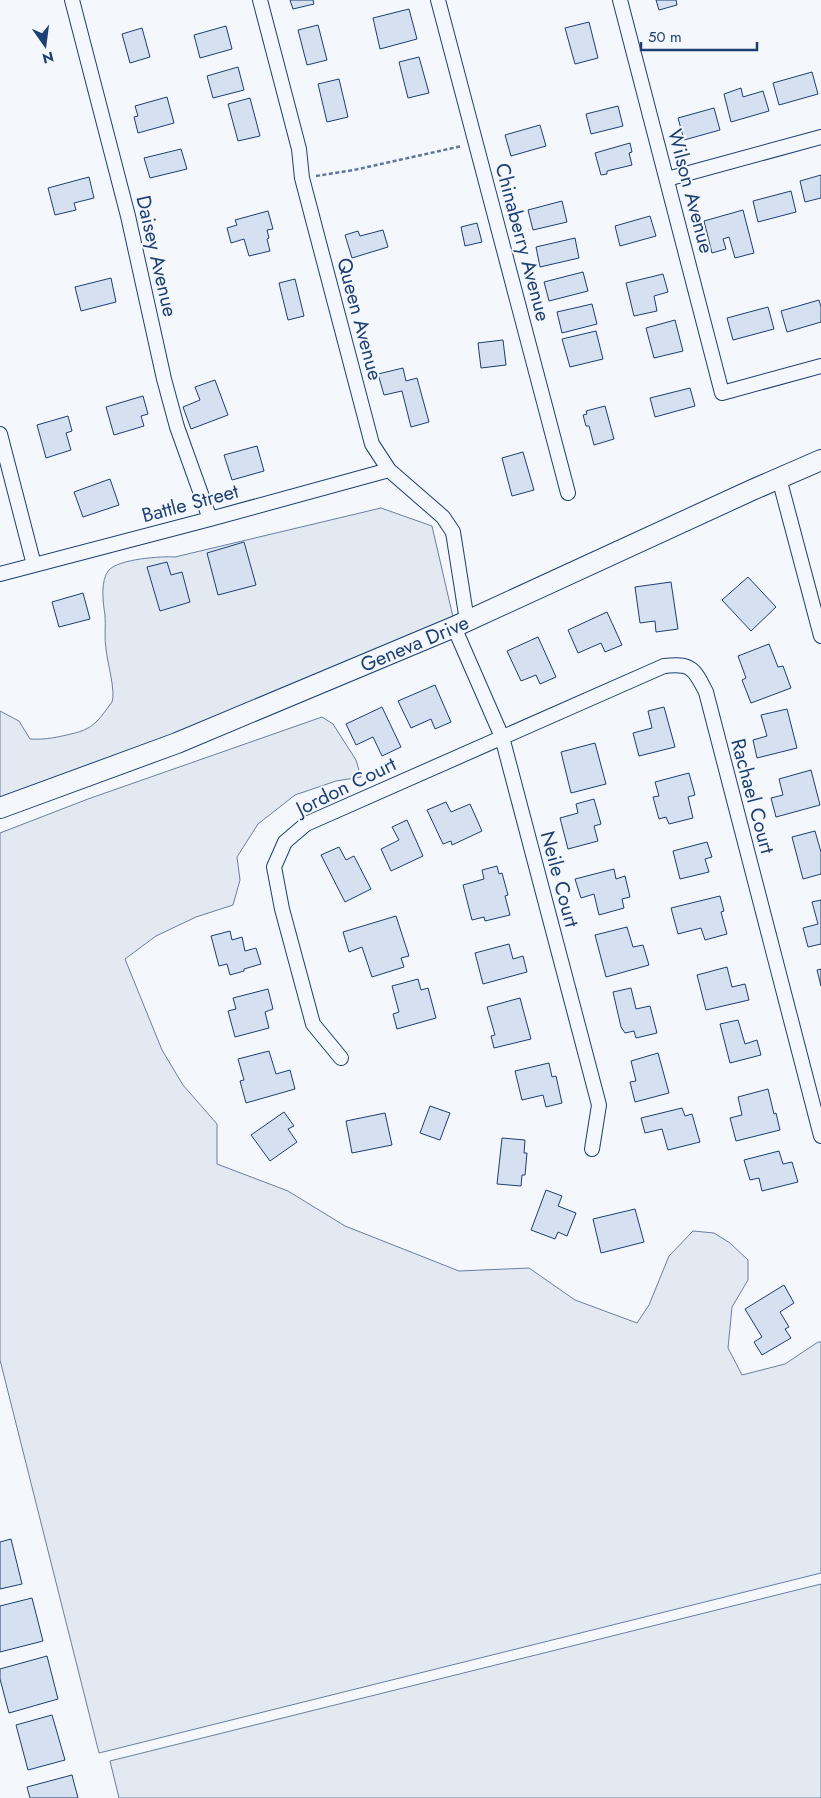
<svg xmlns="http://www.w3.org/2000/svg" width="821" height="1798" viewBox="0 0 821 1798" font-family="Jost,sans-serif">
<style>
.green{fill:#e3e9f0;stroke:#687fa3}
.building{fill:#d5e0f0;stroke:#1d3f73}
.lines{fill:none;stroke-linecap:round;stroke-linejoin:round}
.street-casing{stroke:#1d3f73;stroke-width:16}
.secondary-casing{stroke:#1d3f73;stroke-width:22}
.path{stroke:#5e769c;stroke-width:2.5;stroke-dasharray:4 2.5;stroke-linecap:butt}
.street{stroke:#f4f7fb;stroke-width:14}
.secondary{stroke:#f4f7fb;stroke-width:20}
.labels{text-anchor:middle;stroke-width:4;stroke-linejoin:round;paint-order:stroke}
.street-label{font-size:20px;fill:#1d3f73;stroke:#f4f7fb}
</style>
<rect width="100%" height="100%" fill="#f4f7fb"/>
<path class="green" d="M 381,508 L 432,526 L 453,617 L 174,734 L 0,798 L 0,711 L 19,721 L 30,739 C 47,740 58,737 75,733 C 87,730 95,725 103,714 C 106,710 109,706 112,702 C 116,692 107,661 106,649 C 104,638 106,626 105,615 C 103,603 100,580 109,570 C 119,559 161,556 175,557 Z
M 322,717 L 333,724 L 356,760 L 361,777 L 336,781 L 295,795 L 258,824 L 237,857 L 240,880 L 233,905 L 196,917 L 156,936 L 125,959 L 162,1050 L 183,1085 L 217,1124 L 217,1164 L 288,1191 L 345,1226 L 459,1271 L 529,1268 L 575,1300 L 637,1323 L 649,1305 L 669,1256 L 693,1231 L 714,1233 L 730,1243 L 748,1260 L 748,1280 L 732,1307 L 728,1348 L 742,1375 L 785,1364 L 818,1342 L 821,1342 L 821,1573 L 99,1753 L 0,1360 L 0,833 L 88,799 Z
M 821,1584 L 821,1798 L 119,1798 L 110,1761 Z"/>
<path class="building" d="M 290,0 L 313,0 L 314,4 L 293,9 Z
M 656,0 L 676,0 L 677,5 L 659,10 Z
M 409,9 L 417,39 L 380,49 L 373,18 Z
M 589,22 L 598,58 L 575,64 L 565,28 Z
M 318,25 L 327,60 L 307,65 L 298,30 Z
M 226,26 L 232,49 L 200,58 L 194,35 Z
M 142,28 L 150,57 L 130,63 L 122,34 Z
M 419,57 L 429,93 L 408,98 L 399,62 Z
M 238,67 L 244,90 L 213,98 L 207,76 Z
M 812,72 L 818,94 L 779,105 L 773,83 Z
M 339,79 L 348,117 L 327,122 L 318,84 Z
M 741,88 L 743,97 L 763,91 L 769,111 L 731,122 L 724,94 Z
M 167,97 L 174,123 L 138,133 L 134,117 L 138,116 L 135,106 Z
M 250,98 L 260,136 L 238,141 L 228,104 Z
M 618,106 L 623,126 L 591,134 L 586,114 Z
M 714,108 L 720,130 L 684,140 L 678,118 Z
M 540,125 L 546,146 L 511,156 L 505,135 Z
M 630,143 L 632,152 L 629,153 L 632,165 L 607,171 L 607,174 L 601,175 L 595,153 Z
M 181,149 L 187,169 L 150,178 L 144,158 Z
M 821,175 L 821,198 L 805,202 L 800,181 Z
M 89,177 L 94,198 L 74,203 L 76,210 L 55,215 L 48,188 Z
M 791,191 L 796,212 L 758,222 L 753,201 Z
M 562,201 L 567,222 L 533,230 L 528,210 Z
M 743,210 L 754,253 L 735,258 L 729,237 L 723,239 L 726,249 L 712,253 L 704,221 Z
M 268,211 L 273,229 L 267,230 L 269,238 L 267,239 L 270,251 L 249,256 L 244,239 L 231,243 L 227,228 L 237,225 L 235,220 Z
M 650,216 L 656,236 L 620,246 L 615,226 Z
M 477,223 L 482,242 L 465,246 L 461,227 Z
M 383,230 L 388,247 L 352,258 L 345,235 L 358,231 L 360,236 Z
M 575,238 L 579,258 L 540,267 L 536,247 Z
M 583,272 L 588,291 L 549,301 L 544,282 Z
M 663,274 L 668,292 L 654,296 L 657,311 L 634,316 L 626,283 Z
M 111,278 L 116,302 L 81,311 L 75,287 Z
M 295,279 L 304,316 L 288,320 L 279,283 Z
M 819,300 L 821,307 L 821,322 L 787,332 L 781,311 Z
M 592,304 L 597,324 L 562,333 L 557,312 Z
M 768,307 L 774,329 L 733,340 L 727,318 Z
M 675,320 L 683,351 L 654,358 L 646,328 Z
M 596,331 L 603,359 L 570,367 L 562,339 Z
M 503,340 L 506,365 L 481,368 L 478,343 Z
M 403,368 L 406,381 L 417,378 L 429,422 L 411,427 L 402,391 L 384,395 L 378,374 Z
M 215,380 L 228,415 L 191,429 L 183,407 L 200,400 L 195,387 Z
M 690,388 L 695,406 L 655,417 L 650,398 Z
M 143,396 L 148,414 L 141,416 L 144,426 L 114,435 L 106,407 Z
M 605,406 L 614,439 L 594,445 L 589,426 L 586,426 L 583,415 L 587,414 L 586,411 Z
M 68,416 L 72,431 L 66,433 L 71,450 L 46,458 L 37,425 Z
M 257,446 L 264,471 L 232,480 L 224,455 Z
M 523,452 L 534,490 L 512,496 L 502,458 Z
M 110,479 L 119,505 L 83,517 L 74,492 Z
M 244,542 L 256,585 L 218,595 L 207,553 Z
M 167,562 L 171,575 L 182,572 L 190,602 L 160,611 L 147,567 Z
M 748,577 L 776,607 L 751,631 L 722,600 Z
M 671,582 L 678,629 L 656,632 L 655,621 L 640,623 L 635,587 Z
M 83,593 L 90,619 L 59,627 L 52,602 Z
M 607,612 L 622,645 L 605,652 L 601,643 L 578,653 L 568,630 Z
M 538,637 L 556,677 L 540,684 L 536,675 L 521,681 L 507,651 Z
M 769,644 L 778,667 L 783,666 L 791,688 L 751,703 L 742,680 L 746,678 L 738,656 Z
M 435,685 L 451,722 L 435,729 L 431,719 L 411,728 L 398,701 Z
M 382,707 L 401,747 L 382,756 L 373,737 L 356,745 L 346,724 Z
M 664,707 L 675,747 L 639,756 L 633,733 L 652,728 L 648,711 Z
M 787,709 L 797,748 L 757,758 L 753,740 L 767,736 L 761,715 Z
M 595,743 L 606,784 L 571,793 L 561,752 Z
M 811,770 L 820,805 L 776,817 L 771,798 L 783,795 L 779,779 Z
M 689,773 L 695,795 L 688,797 L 693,818 L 669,824 L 666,817 L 659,819 L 653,797 L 659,796 L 655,782 Z
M 594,799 L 601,824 L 594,826 L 598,841 L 568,849 L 560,818 L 578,813 L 576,804 Z
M 446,802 L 451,812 L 470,804 L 482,831 L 452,845 L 451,841 L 443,844 L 427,810 Z
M 407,820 L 423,856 L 391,871 L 381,849 L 399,840 L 392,827 Z
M 815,831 L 821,852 L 821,874 L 803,879 L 792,837 Z
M 707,842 L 712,857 L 705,859 L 709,872 L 680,879 L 673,851 Z
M 339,847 L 346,860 L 354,856 L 371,889 L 345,902 L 321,855 Z
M 497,866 L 499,874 L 502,873 L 508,895 L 505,896 L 510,915 L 485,921 L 484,917 L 472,920 L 463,885 L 484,879 L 482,870 Z
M 614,869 L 616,879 L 625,876 L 630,897 L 622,899 L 624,908 L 599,915 L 594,894 L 581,898 L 575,879 Z
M 720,896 L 724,911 L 721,912 L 727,934 L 705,940 L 701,928 L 678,934 L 671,908 Z
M 821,900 L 821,944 L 808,947 L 803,928 L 818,924 L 812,902 Z
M 396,916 L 409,956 L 401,958 L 404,967 L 372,977 L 362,947 L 349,952 L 343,932 Z
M 627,927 L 633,947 L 643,945 L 649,965 L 606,977 L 595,935 Z
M 230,931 L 232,940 L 242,937 L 245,951 L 256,948 L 261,964 L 244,969 L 244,971 L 230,975 L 227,964 L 219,966 L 211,936 Z
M 509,944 L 513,959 L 523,956 L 527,972 L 483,984 L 475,953 Z
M 727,967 L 732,987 L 745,984 L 749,1000 L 706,1010 L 697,975 Z
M 821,969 L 821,986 L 817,970 Z
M 418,979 L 421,990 L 428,988 L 436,1018 L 397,1029 L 393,1014 L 399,1012 L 392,986 Z
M 631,988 L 636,1009 L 650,1006 L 657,1033 L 636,1038 L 634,1031 L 625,1033 L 621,1027 L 613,992 Z
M 268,989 L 273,1009 L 265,1012 L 269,1028 L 235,1037 L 228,1011 L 236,1009 L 233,998 Z
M 520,998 L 531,1039 L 494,1048 L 491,1036 L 495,1035 L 487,1007 Z
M 738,1020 L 745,1044 L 757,1040 L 761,1055 L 730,1063 L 720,1024 Z
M 269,1051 L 276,1074 L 290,1070 L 295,1089 L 246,1103 L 240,1081 L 244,1080 L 238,1059 Z
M 658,1053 L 669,1093 L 635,1102 L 630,1082 L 636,1081 L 631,1061 Z
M 549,1063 L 552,1077 L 556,1076 L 562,1103 L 546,1107 L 543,1095 L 522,1100 L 515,1071 Z
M 768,1089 L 774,1114 L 776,1113 L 780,1130 L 736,1141 L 730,1118 L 742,1115 L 738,1097 Z
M 430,1106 L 450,1113 L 440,1140 L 420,1133 Z
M 682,1108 L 685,1116 L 692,1114 L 700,1142 L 668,1150 L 662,1129 L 645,1133 L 641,1118 Z
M 284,1112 L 294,1126 L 288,1129 L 297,1142 L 270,1161 L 251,1135 Z
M 385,1113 L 392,1145 L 352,1153 L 346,1121 Z
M 502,1138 L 525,1140 L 524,1153 L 527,1153 L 525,1175 L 522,1175 L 521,1186 L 497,1184 Z
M 779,1151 L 783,1164 L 792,1162 L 798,1182 L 762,1191 L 759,1178 L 750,1180 L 744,1160 Z
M 546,1190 L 562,1196 L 558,1206 L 576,1213 L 567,1236 L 558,1232 L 555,1239 L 531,1230 Z
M 635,1209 L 644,1242 L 601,1253 L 593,1219 Z
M 784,1285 L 794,1303 L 780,1312 L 789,1327 L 785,1329 L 791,1338 L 762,1355 L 754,1342 L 762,1337 L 745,1309 Z
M 11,1539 L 22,1584 L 0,1589 L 0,1542 Z
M 32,1598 L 43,1641 L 0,1652 L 0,1606 Z
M 47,1656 L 58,1699 L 9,1713 L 0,1679 L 0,1669 Z
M 52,1715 L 65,1760 L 28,1770 L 16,1725 Z
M 72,1775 L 78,1798 L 30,1798 L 27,1787 Z"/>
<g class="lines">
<defs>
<path id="street" d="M 72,0 L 128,216 L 164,379 L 177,427 L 210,519
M 260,0 L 299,149 L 302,178 L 372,444 L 389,470 L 443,517 L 453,532 L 467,621
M 438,0 L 568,493
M 620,0 L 722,393 L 821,366
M 667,179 L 821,137
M 0,434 L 34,565
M 779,478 L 821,636
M 0,574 L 210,519 L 389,470
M 454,627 L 502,737 L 599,1105 L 592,1149
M 341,1058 L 313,1024 L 282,909 L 274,867 L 285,842 L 306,824 L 664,666 C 691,663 694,668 706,692 L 821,1136"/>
<g id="secondary">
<path id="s1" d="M 0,808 L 177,743 L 454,627 L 752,490 L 821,460"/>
</g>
</defs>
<use href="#street" class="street-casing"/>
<use href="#secondary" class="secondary-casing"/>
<path class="path" d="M 316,176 L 354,170 L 462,146"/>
<use href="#street" class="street"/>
<use href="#secondary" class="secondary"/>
</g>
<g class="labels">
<g class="street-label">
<text transform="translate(691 191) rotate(75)" y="7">Wilson Avenue</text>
<text transform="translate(523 242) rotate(75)" y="7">Chinaberry Avenue</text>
<text transform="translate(157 256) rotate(77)" y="7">Daisey Avenue</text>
<text transform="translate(360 319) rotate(75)" y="7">Queen Avenue</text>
<text transform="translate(190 503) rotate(-15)" y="7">Battle Street</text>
<text dy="7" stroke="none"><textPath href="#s1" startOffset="446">Geneva Drive</textPath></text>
<text transform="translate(346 786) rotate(-26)" y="7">Jordon Court</text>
<text transform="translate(753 796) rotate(75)" y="7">Rachael Court</text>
<text transform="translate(560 879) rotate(75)" y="7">Neile Court</text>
</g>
</g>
<g transform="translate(45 45) rotate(166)" stroke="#f4f7fb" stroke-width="4" paint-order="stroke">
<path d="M0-4L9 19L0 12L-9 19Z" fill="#1d3f73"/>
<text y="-8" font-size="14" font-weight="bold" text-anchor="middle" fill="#1d3f73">N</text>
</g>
<path d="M641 42v8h116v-8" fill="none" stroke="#1d3f73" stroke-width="2.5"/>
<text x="648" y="42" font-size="15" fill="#1d3f73" stroke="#f4f7fb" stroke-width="4" paint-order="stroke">50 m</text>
</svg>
